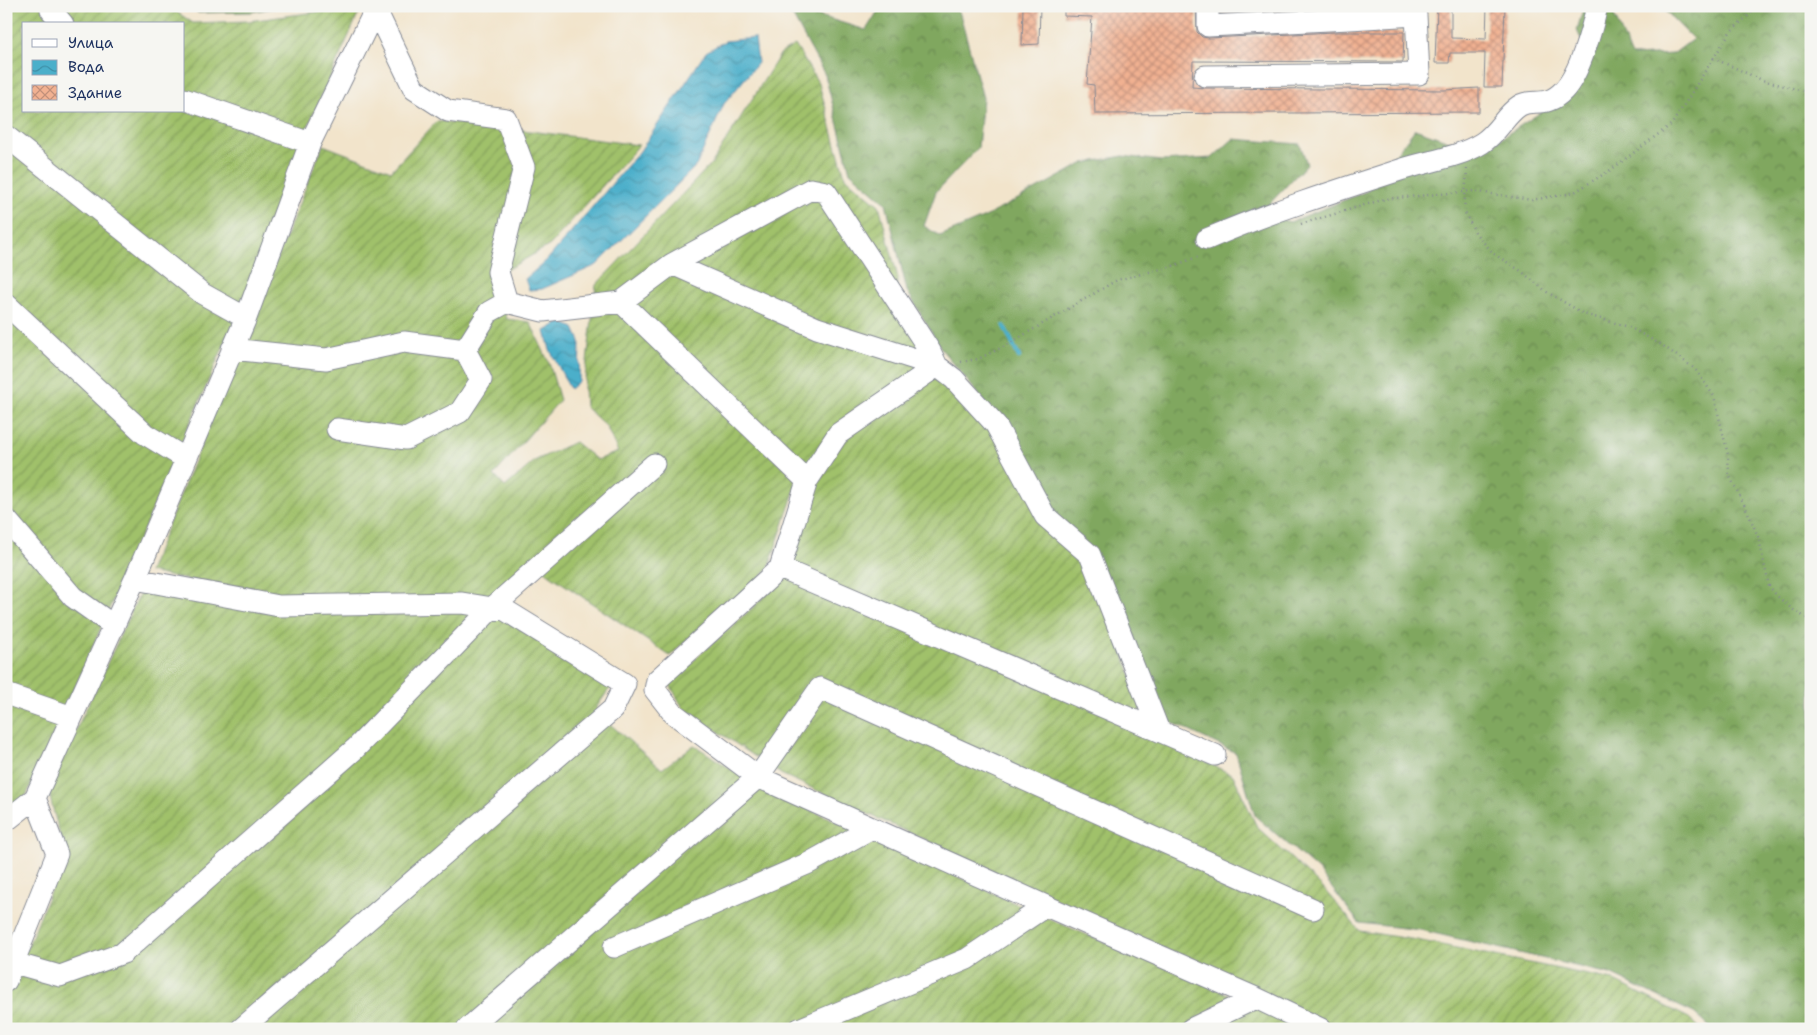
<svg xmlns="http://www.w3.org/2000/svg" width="1817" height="1035" viewBox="0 0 1817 1035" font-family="'Shantell Sans',sans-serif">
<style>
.forest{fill:url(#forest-crowns);stroke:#4e6b5e}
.garden{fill:url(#garden-furrows);stroke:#5e7864;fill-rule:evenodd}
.water{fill:url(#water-waves);stroke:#336f94}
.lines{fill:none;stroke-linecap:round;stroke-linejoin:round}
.stream{stroke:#4bafca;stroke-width:4.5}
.building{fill:url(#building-cross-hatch)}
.minor-casing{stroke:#868a94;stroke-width:23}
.path{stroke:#868a94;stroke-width:2.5;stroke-dasharray:1 4;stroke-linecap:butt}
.minor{stroke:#fff;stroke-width:21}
</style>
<defs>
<pattern id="forest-crowns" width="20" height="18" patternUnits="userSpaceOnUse" patternTransform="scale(1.25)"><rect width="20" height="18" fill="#80a75e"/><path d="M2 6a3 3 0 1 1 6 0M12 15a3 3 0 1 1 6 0" fill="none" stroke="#688851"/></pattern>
<pattern id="garden-furrows" width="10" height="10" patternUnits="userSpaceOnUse" patternTransform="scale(1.25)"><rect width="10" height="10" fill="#a0c16a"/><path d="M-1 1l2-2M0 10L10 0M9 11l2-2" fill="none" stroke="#829d5a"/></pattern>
<pattern id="water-waves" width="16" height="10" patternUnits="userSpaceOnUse" patternTransform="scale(1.25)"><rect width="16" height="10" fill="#4bafca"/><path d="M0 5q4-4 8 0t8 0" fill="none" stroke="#3e8fa7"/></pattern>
<pattern id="building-cross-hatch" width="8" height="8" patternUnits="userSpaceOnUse" patternTransform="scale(1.25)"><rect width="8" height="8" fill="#f1b191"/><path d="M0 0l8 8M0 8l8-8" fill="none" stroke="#c2907a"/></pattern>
</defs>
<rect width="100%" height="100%" fill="#f6f6f2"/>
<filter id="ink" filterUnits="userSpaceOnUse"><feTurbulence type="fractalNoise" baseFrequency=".02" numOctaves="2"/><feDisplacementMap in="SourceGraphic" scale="10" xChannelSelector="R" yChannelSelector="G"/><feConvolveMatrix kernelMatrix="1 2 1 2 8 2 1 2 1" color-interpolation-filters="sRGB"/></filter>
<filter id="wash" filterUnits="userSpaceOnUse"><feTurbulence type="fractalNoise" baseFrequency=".0096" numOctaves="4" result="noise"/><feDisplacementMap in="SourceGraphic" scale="20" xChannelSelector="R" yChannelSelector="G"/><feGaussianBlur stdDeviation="1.12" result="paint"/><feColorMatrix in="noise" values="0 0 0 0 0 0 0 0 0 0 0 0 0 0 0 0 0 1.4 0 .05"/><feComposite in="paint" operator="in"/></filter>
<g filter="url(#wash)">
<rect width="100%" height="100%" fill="#f2e4cb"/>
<path class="forest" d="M 190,6 L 284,6 L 252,12 L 198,13 Z
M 787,6 L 866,30 L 881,6 L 955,6 L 960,14 L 983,98 L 978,148 L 936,192 L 924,226 L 940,236 L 985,217 L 1084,163 L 1123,156 L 1162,161 L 1212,158 L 1233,139 L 1300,144 L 1307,164 L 1260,214 L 1290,222 L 1367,191 L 1415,129 L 1480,152 L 1552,105 L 1590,61 L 1577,30 L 1584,6 L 1610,6 L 1632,56 L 1673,54 L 1693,39 L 1660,6 L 1811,6 L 1811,1029 L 1712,1029 L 1694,1013 L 1610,974 L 1420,930 L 1359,923 L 1318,870 L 1255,816 L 1236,753 L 1158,716 L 1047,511 L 1002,423 L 942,350 L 907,291 L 886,203 L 850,172 L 825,75 Z"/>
<path class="garden" d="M 6,6 L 168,6 L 193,23 L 248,21 L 362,6 L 305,133 L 241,306 L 69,701 L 26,796 L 6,811 ZM 24,24 L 184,24 L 184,111 L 24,111 Z
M 795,45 L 819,84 L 845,177 L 879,205 L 898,278 L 892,305 L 922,350 L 914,372 L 796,486 L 768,570 L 670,656 L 550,575 L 534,562 L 489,602 L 273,597 L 149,572 L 323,145 L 391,171 L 437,121 L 498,127 L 639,145 L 550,245 L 492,278 L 507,319 L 530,322 L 549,363 L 560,400 L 494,475 L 505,487 L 536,460 L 575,442 L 597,460 L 618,452 L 606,426 L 585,407 L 584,387 L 596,285 L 712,163 L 781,53 Z
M 941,373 L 992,428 L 1086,559 L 1156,738 L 1233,775 L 1257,827 L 1321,886 L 1360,931 L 1417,940 L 1613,980 L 1689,1018 L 1701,1029 L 1339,1029 L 781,774 L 683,708 L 669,683 L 778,584 L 817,486 L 845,436 Z
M 141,591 L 461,610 L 502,616 L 612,685 L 596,708 L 611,725 L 662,769 L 694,745 L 757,786 L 874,838 L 1047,918 L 1261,1008 L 1304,1029 L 6,1029 L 6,1000 L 65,855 L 48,790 Z"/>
<path class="water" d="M 755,38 L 758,63 L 724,104 L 696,166 L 597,265 L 542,289 L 529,290 L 525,279 L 547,260 L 640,151 L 706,52 L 725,41 Z
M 561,322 L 574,328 L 580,341 L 579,381 L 570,389 L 550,350 L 545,331 Z"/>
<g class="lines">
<path class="stream" d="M 1004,326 L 1019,357"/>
</g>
<g id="blocks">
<path class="building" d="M 1023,6 L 1040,6 L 1039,44 L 1022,45 Z
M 1064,6 L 1196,6 L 1197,32 L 1202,37 L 1209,38 L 1335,32 L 1404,32 L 1403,62 L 1193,61 L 1192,87 L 1205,88 L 1444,90 L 1479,88 L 1479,112 L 1095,114 L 1094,85 L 1087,84 L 1092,17 L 1064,16 Z
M 1220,6 L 1335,6 L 1220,13 Z
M 1437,6 L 1451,6 L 1451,38 L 1486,39 L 1487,6 L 1505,6 L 1502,87 L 1484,87 L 1485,53 L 1450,53 L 1449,63 L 1435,63 Z"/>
</g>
</g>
<g filter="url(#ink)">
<use href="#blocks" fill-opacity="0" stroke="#868a94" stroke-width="1"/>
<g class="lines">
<defs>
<path id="minor" d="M 1208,6 L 1208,26 L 1349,19 L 1348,6
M 51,10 L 63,24
M 376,10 L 414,89 L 448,111 L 506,119 L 524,167 L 498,272 L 507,302
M 1205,76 L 1419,74 L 1416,15 L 1349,19
M 184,99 L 310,143
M 6,136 L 203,294 L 246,318
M 1207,239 C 1270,212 1335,191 1400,170 C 1427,161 1458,158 1482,143 C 1498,133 1505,115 1519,106 C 1533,97 1545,110 1564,90 C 1580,73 1592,29 1597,6
M 672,264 L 817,328 L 937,366 L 954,379 L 996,425 L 1045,516 L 1090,555 L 1159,731
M 621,302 L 807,481
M 6,304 L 145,434 L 186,459
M 232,349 L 326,359 L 404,342 L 465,350 L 489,312 L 507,302 L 543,311 L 621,302 L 672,264 L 811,189 L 826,192 L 930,351 L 937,366
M 937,366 L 838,434 L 807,481 L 780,568 L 657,680 L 655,690 L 673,713 L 758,777 L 1046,906 L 1256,998 L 1321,1029
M 337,429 L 406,439 L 460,412 L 481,380 L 465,350
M 6,519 L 73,597 L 114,626
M 780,568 L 1215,755
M 135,579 L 279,606 L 462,603 L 505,610 L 625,684 L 613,709 L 241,1029
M 6,694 L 72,717
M 6,821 L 35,798
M 614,947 L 809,863 L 872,828
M 14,963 L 60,976 L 123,953 L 355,749 L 492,608 L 654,464
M 6,981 L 57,854 L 35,798 L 135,579 L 246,318 L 310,143 L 377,6
M 467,1029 L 758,777 L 820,688 L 1313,909
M 799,1029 L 967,959 L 1046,906
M 1191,1029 L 1256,998"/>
</defs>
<use href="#minor" class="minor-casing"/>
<path class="path" d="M 1713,58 L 1762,80 L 1811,93
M 1467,169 L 1464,211 L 1476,234 L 1494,254 L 1521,271 L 1547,292 L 1584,314 L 1629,327 L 1662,345 L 1695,369 L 1714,396 L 1728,455 L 1729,475 L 1747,510 L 1759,539 L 1769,586 L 1777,596 L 1792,609 L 1811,621
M 1301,224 L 1385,199 L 1472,191 L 1532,200 L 1573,193 L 1612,169 L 1672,124 L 1730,32 L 1759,6
M 961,362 L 978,359 L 1005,346 L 1117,280 L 1173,266 L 1200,256"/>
<use href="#minor" class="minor"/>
</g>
</g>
<rect width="1817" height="1035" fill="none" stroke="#f6f6f2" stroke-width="25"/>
<rect x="22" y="22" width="162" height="90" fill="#f6f6f2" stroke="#9ea6b7"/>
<rect x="32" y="39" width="25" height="8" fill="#ffffff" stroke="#9ea6b7"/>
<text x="68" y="48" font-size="15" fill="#1b2f5e">Улица</text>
<rect x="32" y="60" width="25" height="15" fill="url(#water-waves)" stroke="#9ea6b7"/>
<text x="68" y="72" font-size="15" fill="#1b2f5e">Вода</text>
<rect x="32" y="85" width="25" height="15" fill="url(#building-cross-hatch)" stroke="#9ea6b7"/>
<text x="68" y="98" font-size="15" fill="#1b2f5e">Здание</text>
</svg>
